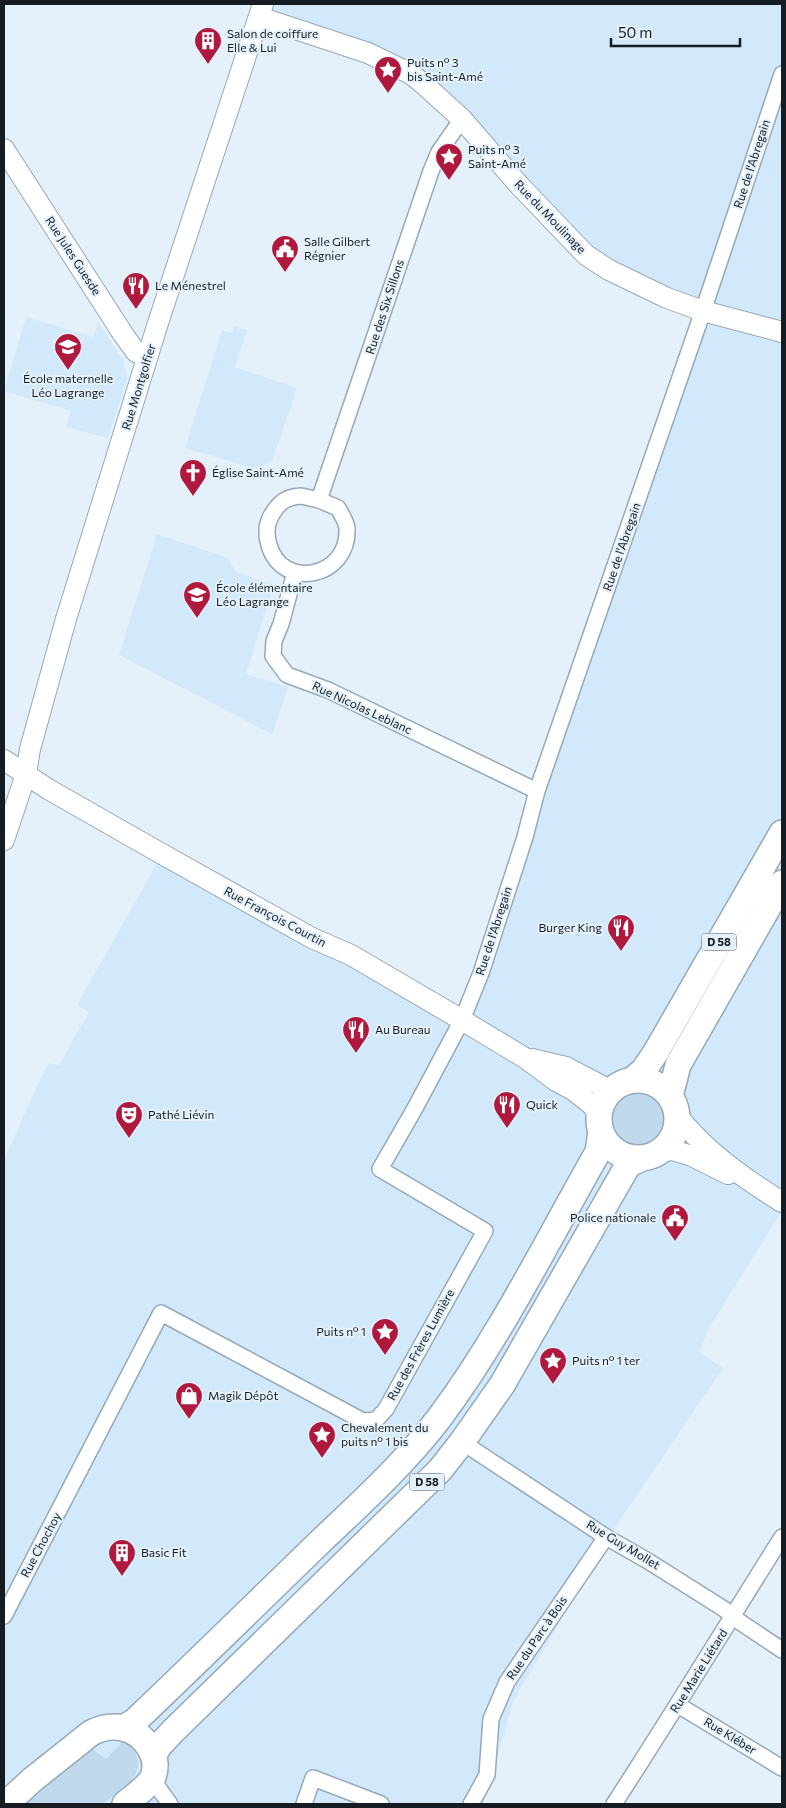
<svg xmlns="http://www.w3.org/2000/svg" width="786" height="1808" viewBox="0 0 786 1808" font-family="Commissioner,sans-serif">
<style>
.built{fill:#d2e9fb}
.green{fill:#c0d9ed}
.lines{fill:none;stroke-linecap:round;stroke-linejoin:round}
.minor-casing{stroke:#94a9b9;stroke-width:18}
.tertiary-casing{stroke:#94a9b9;stroke-width:22}
.primary-casing{stroke:#94a9b9;stroke-width:28}
.minor{stroke:#fff;stroke-width:15}
.tertiary{stroke:#fff;stroke-width:20}
.primary{stroke:#fff;stroke-width:25}
.labels{text-anchor:middle;stroke-width:4;stroke-linejoin:round;paint-order:stroke}
.shield{fill:#e4f1fb;stroke:#535d64;stroke-width:1}
.shield-label{font-size:11px;font-weight:bold;fill:#151d23}
.poi-label{font-size:12px;fill:#151d23;stroke:#e4f1fb;text-anchor:start}
.street-label{font-size:12px;fill:#151d23;stroke:#e4f1fb}
</style>
<rect width="100%" height="100%" fill="#e4f1fb"/>
<path class="built" d="M 263,4 L 782,4 L 782,1211 L 709,1328 L 699,1352 L 723,1368 L 618,1523 L 514,1700 L 483,1804 L 4,1804 L 4,1160 L 39,1082 L 49,1063 L 59,1065 L 89,1012 L 77,1005 L 162,854 L 462,1019 L 703,312 L 609,270 L 420,81 L 259,17 Z
M 26,317 L 93,337 L 98,322 L 124,362 L 127,379 L 108,438 L 66,427 L 71,411 L 4,391 Z
M 234,326 L 247,330 L 235,367 L 297,388 L 272,461 L 256,469 L 185,448 L 222,330 L 232,333 Z
M 157,534 L 228,558 L 236,572 L 274,585 L 246,674 L 288,687 L 272,734 L 119,655 Z"/>
<path class="green" d="M611 1118a27 27 0 1 1 54 0a27 27 0 1 1-54 0Z
M 123,1741 C 137,1747 143,1765 133,1778 C 126,1788 112,1796 102,1804 L 25,1804 L 91,1748 L 106,1759 Z"/>
<g class="lines">
<defs>
<path id="minor" d="M 301,496 L 319,500 L 338,508 C 341,514 347,522 347,529 C 349,578 282,591 269,545 C 266,535 266,525 271,516 C 279,502 286,497 301,496 Z
M 319,500 L 431,171 L 439,152 L 462,119
M 295,572 L 281,624 L 274,641 L 273,656 L 287,675 L 328,690 L 537,791
M 462,1442 L 606,1537 L 648,1561 L 724,1609 L 740,1622 L 782,1650
M 4,1616 L 161,1313 L 363,1421 L 376,1420 L 386,1409 L 485,1231 L 380,1169 L 414,1110 L 462,1020 L 481,973 L 525,837 L 537,791 L 703,311 L 782,74
M 678,1705 L 782,1768
M 152,1779 L 170,1804
M 304,1804 L 313,1778 L 381,1804
M 471,1804 L 487,1775 L 491,1719 L 507,1682 L 606,1537
M 614,1804 C 671,1716 726,1626 782,1537"/>
<path id="tertiary" d="M 259,17 L 368,53 L 409,73 L 420,81 L 462,119 L 519,185 L 586,255 L 609,270 L 667,298 L 703,311 L 782,332
M 4,149 L 123,334 L 136,352 L 148,356
M 4,760 L 48,789 L 162,854 L 312,938 L 351,955 L 462,1020 L 525,1058 L 556,1081 L 573,1090 L 592,1105 L 599,1115
M 4,840 L 26,774 L 30,749 L 66,619 L 158,323 L 263,4
M 532,1059 L 566,1067 L 604,1087 L 614,1088
M 677,1115 C 703,1149 746,1180 782,1202
M 660,1152 L 672,1150 L 692,1156 L 728,1174"/>
<path id="primary" d="M 632,1080 L 644,1070 L 656,1052 L 782,833
M599 1119a39 39 0 1 1 78 0a39 39 0 1 1-78 0Z
M 670,1096 L 678,1065 L 782,883
M 123,1728 L 135,1721 C 198,1661 260,1600 322,1540 C 363,1501 406,1462 440,1417 C 501,1335 547,1241 598,1152 L 601,1132
M 154,1755 L 159,1746 L 173,1731 L 440,1470 L 462,1442 L 502,1385 L 628,1165 L 642,1158
M 6,1804 L 32,1780 L 91,1733 C 112,1722 136,1726 149,1747 C 155,1756 157,1766 153,1777 C 148,1787 133,1797 125,1804"/>
</defs>
<use href="#minor" class="minor-casing"/>
<use href="#tertiary" class="tertiary-casing"/>
<use href="#primary" class="primary-casing"/>
<use href="#minor" class="minor"/>
<use href="#tertiary" class="tertiary"/>
<use href="#primary" class="primary"/>
</g>
<defs>
<symbol id="building-pin" viewBox="-11 -11 22 30"><path d="M0 17L-7.5 6A9.5 9.5 0 1 1 7.5 6Z" fill="#ae193d" stroke="#e4f1fb"/><path d="M-4-6H4V6H1V3H-1V6H-4ZM-2.5-4.3h1.7v1.8h-1.7ZM.8-4.3h1.7v1.8H.8ZM-2.5-1h1.7V.8h-1.7ZM.8-1h1.7V.8H.8Z" fill="#fff"/></symbol>
<symbol id="sight-pin" viewBox="-11 -11 22 30"><path d="M0 17L-7.5 6A9.5 9.5 0 1 1 7.5 6Z" fill="#ae193d" stroke="#e4f1fb"/><path d="M0-6L1.8-2.2L6-1.7L2.9 1.2L3.7 5.4L0 3.3L-3.7 5.4L-2.9 1.2L-6-1.7L-1.8-2.2Z" fill="#fff"/></symbol>
<symbol id="civic-pin" viewBox="-11 -11 22 30"><path d="M0 17L-7.5 6A9.5 9.5 0 1 1 7.5 6Z" fill="#ae193d" stroke="#e4f1fb"/><path d="M-.6-6.5H3V-4.5H.6V-3L4-1V1h2V6H-6V1h2V-1L-.6-3ZM-1.2 2.5V6h2.4V2.5Z" fill="#fff"/></symbol>
<symbol id="restaurant-pin" viewBox="-11 -11 22 30"><path d="M0 17L-7.5 6A9.5 9.5 0 1 1 7.5 6Z" fill="#ae193d" stroke="#e4f1fb"/><path d="M-5-6h1v4h1v-4h1v4h1v-4h1v5L-1.5 .5V6h-2V.5L-5-1ZM5-6V6H3V1.5H1.5Q1.5-4 5-6Z" fill="#fff"/></symbol>
<symbol id="school-pin" viewBox="-11 -11 22 30"><path d="M0 17L-7.5 6A9.5 9.5 0 1 1 7.5 6Z" fill="#ae193d" stroke="#e4f1fb"/><path d="M0-5L7-2L0 1L-7-2ZM-4 1L0 2.5L4 1V4Q0 6-4 4Z" fill="#fff"/></symbol>
<symbol id="church-pin" viewBox="-11 -11 22 30"><path d="M0 17L-7.5 6A9.5 9.5 0 1 1 7.5 6Z" fill="#ae193d" stroke="#e4f1fb"/><path d="M-1.2-6h2.4v3.5h3.3v2.4h-3.3V6h-2.4V-.1h-3.3v-2.4h3.3Z" fill="#fff"/></symbol>
<symbol id="theatre-pin" viewBox="-11 -11 22 30"><path d="M0 17L-7.5 6A9.5 9.5 0 1 1 7.5 6Z" fill="#ae193d" stroke="#e4f1fb"/><path d="M-5-5.5Q0-4 5-5.5V0Q5 5 0 6Q-5 5-5 0ZM-3.3-2.5H-1v1.5H-3.3ZM1-2.5H3.3v1.5H1ZM-2.8 1Q0 5.5 2.8 1Z" fill="#fff"/></symbol>
<symbol id="shop-pin" viewBox="-11 -11 22 30"><path d="M0 17L-7.5 6A9.5 9.5 0 1 1 7.5 6Z" fill="#ae193d" stroke="#e4f1fb"/><path d="M-5-2.5h2.3a2.7 3.5 0 0 1 5.4 0H5L5.5 6h-11ZM-1.5-2.5h3a1.5 2.3 0 0 0-3 0Z" fill="#fff"/></symbol>
</defs>
<g fill-rule="evenodd">
<use href="#building-pin" x="192" y="25" width="32" height="43"/>
<use href="#sight-pin" x="372" y="54" width="32" height="43"/>
<use href="#sight-pin" x="433" y="141" width="32" height="43"/>
<use href="#civic-pin" x="269" y="233" width="32" height="43"/>
<use href="#restaurant-pin" x="120" y="270" width="32" height="43"/>
<use href="#school-pin" x="52" y="331" width="32" height="43"/>
<use href="#church-pin" x="177" y="457" width="32" height="43"/>
<use href="#school-pin" x="181" y="579" width="32" height="43"/>
<use href="#restaurant-pin" x="605" y="912" width="32" height="43"/>
<use href="#restaurant-pin" x="340" y="1014" width="32" height="43"/>
<use href="#restaurant-pin" x="491" y="1089" width="32" height="43"/>
<use href="#theatre-pin" x="113" y="1099" width="32" height="43"/>
<use href="#civic-pin" x="659" y="1202" width="32" height="43"/>
<use href="#sight-pin" x="369" y="1316" width="32" height="43"/>
<use href="#sight-pin" x="537" y="1345" width="32" height="43"/>
<use href="#shop-pin" x="173" y="1380" width="32" height="43"/>
<use href="#sight-pin" x="306" y="1419" width="32" height="43"/>
<use href="#building-pin" x="106" y="1537" width="32" height="43"/>
</g>
<g class="labels">
<g class="shield">
<rect x="701.5" y="933.5" width="35" height="17" rx="4"/>
<rect x="409.5" y="1473.5" width="35" height="17" rx="4"/>
</g>
<g class="shield-label">
<text x="719" y="946">D 58</text>
<text x="427" y="1486">D 58</text>
</g>
<g class="poi-label">
<text x="227" y="38">Salon de coiffure<tspan x="227" dy="14">Elle &amp; Lui</tspan></text>
<text x="407" y="67">Puits n° 3<tspan x="407" dy="14">bis Saint-Amé</tspan></text>
<text x="468" y="154">Puits n° 3<tspan x="468" dy="14">Saint-Amé</tspan></text>
<text x="304" y="246">Salle Gilbert<tspan x="304" dy="14">Régnier</tspan></text>
<text x="155" y="290">Le Ménestrel</text>
<text x="68" y="383" text-anchor="middle">École maternelle<tspan x="68" dy="14">Léo Lagrange</tspan></text>
<text x="212" y="477">Église Saint-Amé</text>
<text x="216" y="592">École élémentaire<tspan x="216" dy="14">Léo Lagrange</tspan></text>
<text x="602" y="932" text-anchor="end">Burger King</text>
<text x="375" y="1034">Au Bureau</text>
<text x="526" y="1109">Quick</text>
<text x="148" y="1119">Pathé Liévin</text>
<text x="656" y="1222" text-anchor="end">Police nationale</text>
<text x="366" y="1336" text-anchor="end">Puits n° 1</text>
<text x="572" y="1365">Puits n° 1 ter</text>
<text x="208" y="1400">Magik Dépôt</text>
<text x="341" y="1432">Chevalement du<tspan x="341" dy="14">puits n° 1 bis</tspan></text>
<text x="141" y="1557">Basic Fit</text>
</g>
<g class="street-label">
<text transform="translate(752 164) rotate(-72)" y="4">Rue de l'Abregain</text>
<text transform="translate(550 217) rotate(46)" y="4">Rue du Moulinage</text>
<text transform="translate(73 256) rotate(57)" y="4">Rue Jules Guesde</text>
<text transform="translate(385 307) rotate(-72)" y="4">Rue des Six Sillons</text>
<text transform="translate(139 387) rotate(-73)" y="4">Rue Montgolfier</text>
<text transform="translate(622 547) rotate(-71)" y="4">Rue de l'Abregain</text>
<text transform="translate(362 708) rotate(25)" y="4">Rue Nicolas Leblanc</text>
<text transform="translate(275 917) rotate(28)" y="4">Rue François Courtin</text>
<text transform="translate(494 931) rotate(-72)" y="4">Rue de l'Abregain</text>
<text transform="translate(421 1345) rotate(-61)" y="4">Rue des Frères Lumière</text>
<text transform="translate(41 1545) rotate(-62)" y="4">Rue Chochoy</text>
<text transform="translate(623 1545) rotate(31)" y="4">Rue Guy Mollet</text>
<text transform="translate(537 1638) rotate(-56)" y="4">Rue du Parc à Bois</text>
<text transform="translate(699 1671) rotate(-58)" y="4">Rue Marie Liétard</text>
<text transform="translate(730 1736) rotate(31)" y="4">Rue Kléber</text>
</g>
</g>
<rect width="786" height="1808" fill="none" stroke="#151d23" stroke-width="10"/>
<path d="M611 38v8h129v-8" fill="none" stroke="#151d23" stroke-width="2.5"/>
<text x="618" y="38" font-size="15" fill="#151d23" stroke="#e4f1fb" stroke-width="4" paint-order="stroke">50 m</text>
</svg>
